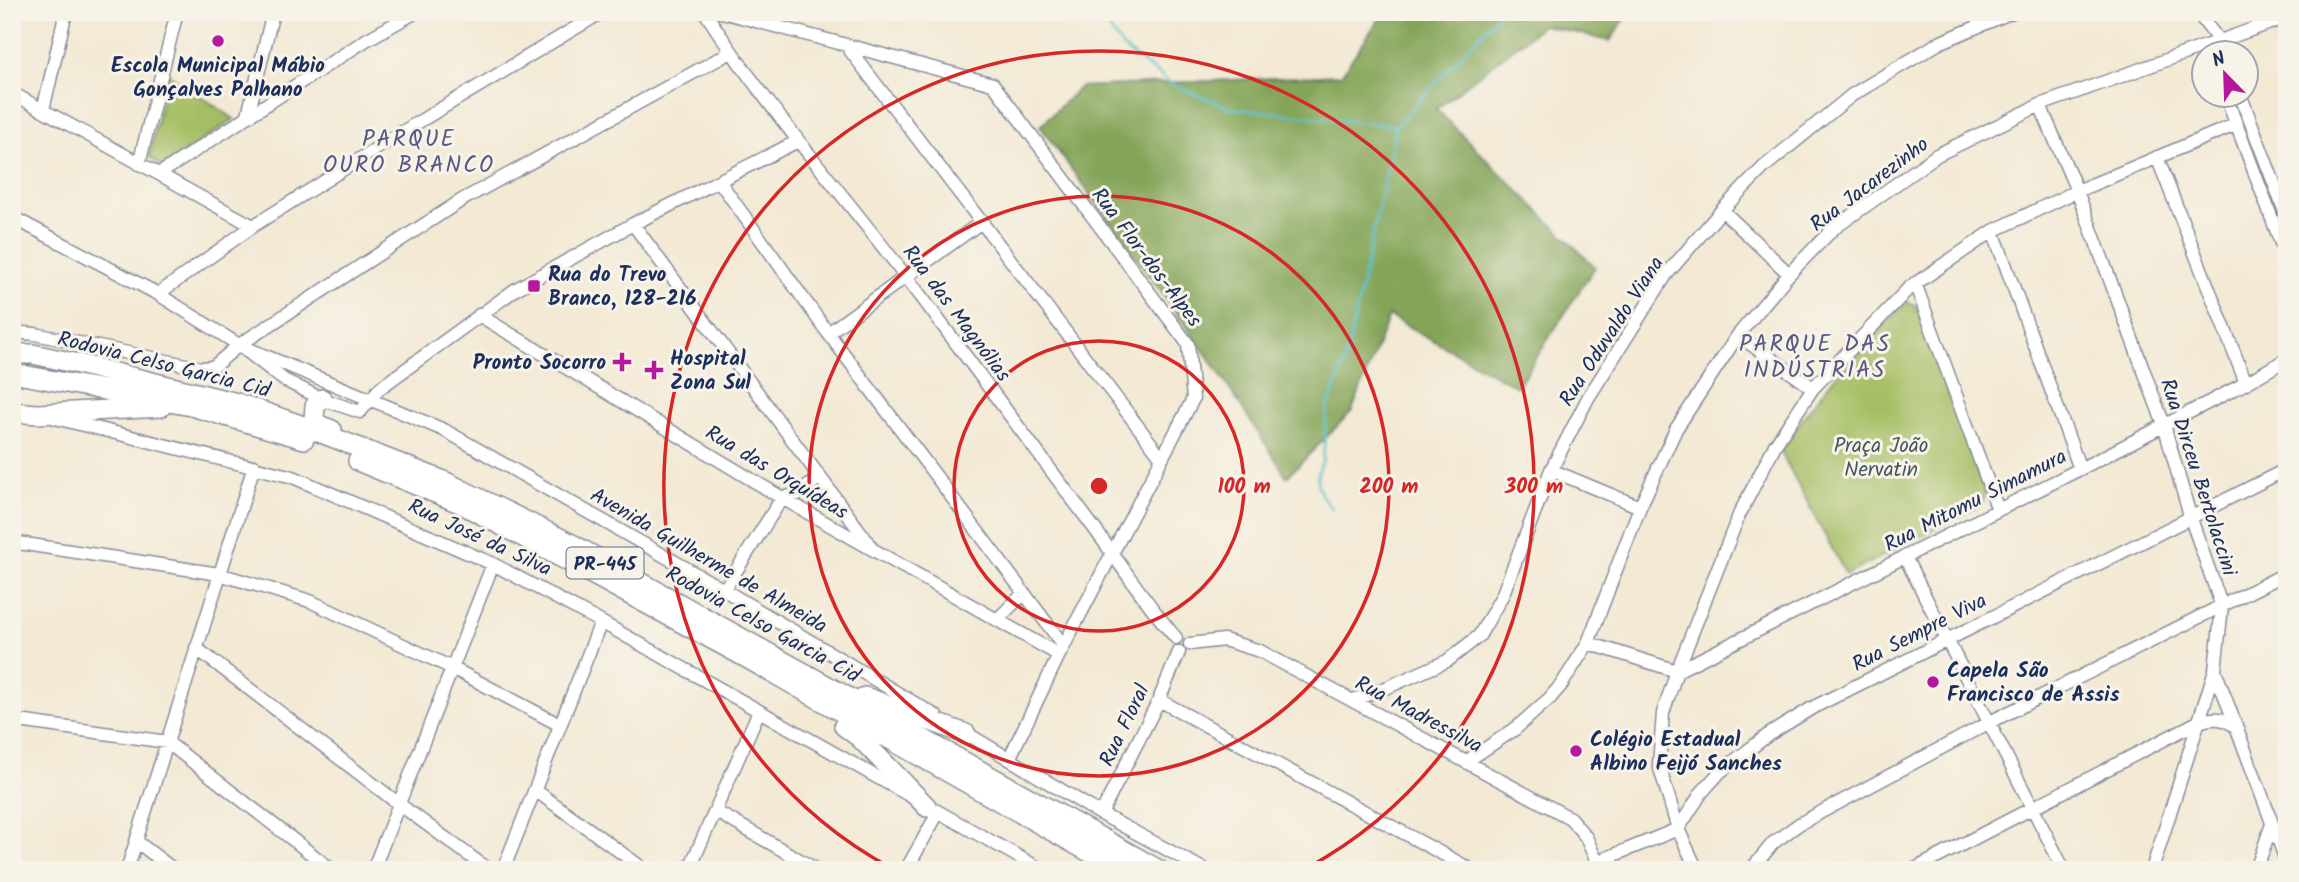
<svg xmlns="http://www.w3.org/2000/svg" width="2299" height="882" viewBox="0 0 2299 882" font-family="Kalam,sans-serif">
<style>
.green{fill:#a5be63;stroke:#607660;stroke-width:2}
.forest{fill:#84a559;stroke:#506a5c;stroke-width:2}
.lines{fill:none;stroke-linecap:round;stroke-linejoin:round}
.stream{stroke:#52c0c9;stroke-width:2.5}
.minor-casing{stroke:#878c99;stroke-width:15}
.highway-casing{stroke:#878c99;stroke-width:22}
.minor{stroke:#fff;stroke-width:12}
.highway{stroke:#fff;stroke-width:19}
.ring{fill:none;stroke:#d62828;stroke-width:3.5}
.poi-dot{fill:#b5179e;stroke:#f7f3e8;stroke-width:2.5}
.labels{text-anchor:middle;stroke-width:6;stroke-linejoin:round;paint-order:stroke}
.shield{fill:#f7f3e8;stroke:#5d6a87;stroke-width:2}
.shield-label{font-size:19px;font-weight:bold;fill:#1b2f5e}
.poi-label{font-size:21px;font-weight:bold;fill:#1b2f5e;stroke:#f7f3e8;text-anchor:start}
.street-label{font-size:21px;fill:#1b2f5e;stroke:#f7f3e8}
.park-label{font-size:21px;fill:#445a60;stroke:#f7f3e8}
.neighbourhood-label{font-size:23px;letter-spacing:2px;fill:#575985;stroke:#f7f3e8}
.centre{fill:#d62828;stroke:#f7f3e8;stroke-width:3.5}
.ring-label{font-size:21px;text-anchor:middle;font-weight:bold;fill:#d62828;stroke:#f7f3e8;stroke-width:6;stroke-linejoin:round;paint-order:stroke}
</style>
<rect width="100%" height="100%" fill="#f7f3e8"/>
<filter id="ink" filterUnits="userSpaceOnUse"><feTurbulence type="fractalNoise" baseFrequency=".0143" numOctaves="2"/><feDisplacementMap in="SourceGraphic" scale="14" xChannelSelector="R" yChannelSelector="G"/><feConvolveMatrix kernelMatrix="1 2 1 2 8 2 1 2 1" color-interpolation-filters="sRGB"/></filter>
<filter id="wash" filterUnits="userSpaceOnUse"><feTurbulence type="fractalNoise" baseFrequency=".00686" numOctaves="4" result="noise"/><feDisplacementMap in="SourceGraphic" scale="28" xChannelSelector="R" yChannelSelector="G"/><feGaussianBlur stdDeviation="1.57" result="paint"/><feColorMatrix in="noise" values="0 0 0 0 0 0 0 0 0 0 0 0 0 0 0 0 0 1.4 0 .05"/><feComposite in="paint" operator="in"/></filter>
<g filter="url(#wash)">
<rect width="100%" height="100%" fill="#f3e9d4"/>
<path class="green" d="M 167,73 L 234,119 L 163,167 L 149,157 Z
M 1907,302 L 1916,305 L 1985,492 L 1984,500 L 1980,506 L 1846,575 L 1781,452 L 1802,419 L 1833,379 Z"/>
<path class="forest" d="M 1384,12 L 1629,12 L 1610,41 L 1543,25 L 1436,109 L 1595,267 L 1517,387 L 1389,316 L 1352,411 L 1287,477 L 1214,365 L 1040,126 L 1080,87 L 1341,75 Z"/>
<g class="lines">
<path class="stream" d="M 1098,12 L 1123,48 L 1173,85 L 1230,108 L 1396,126 L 1501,12
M 1332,509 L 1322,496 L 1317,484 L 1318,473 L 1323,459 L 1327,410 L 1347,354 L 1396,127"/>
</g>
</g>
<g filter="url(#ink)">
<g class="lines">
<defs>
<path id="minor" d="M 705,12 C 769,112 849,200 920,295 C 977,371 1034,448 1091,524 C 1120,563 1144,601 1176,638
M 722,12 L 993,84 L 1188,344 L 1193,399 L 1059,655 L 1009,759
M 2201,17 L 2219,41 L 2224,52
M 846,45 L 1162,458
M 12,93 L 253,226
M 2225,94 L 2287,259
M 2240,94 L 2287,217
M 2040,105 L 2077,191 L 2164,425 L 2190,516 L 2222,607 L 2215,670 L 2152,870
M 43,110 L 66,12
M 248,115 L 273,12
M 2157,157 L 2246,383
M 139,164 L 177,12
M 159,174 L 366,40 L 416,12
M 719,181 L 828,333 L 1064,646
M 1722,210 L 1789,274
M 12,217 L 158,294 L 239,345 L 284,380 L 322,399 L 360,412 L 380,388 L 516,289 L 633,224 L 798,141
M 633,224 L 870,545
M 1993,231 L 2080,469
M 1915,283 L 1998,510
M 158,294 L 253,226 L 417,123 L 602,12
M 479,315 L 782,498 L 1059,655
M 12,332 L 35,334 L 201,368 L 213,367 L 239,345 L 462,200 L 731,52
M 828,333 L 983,221
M 1738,335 L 1813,388
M 239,345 L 444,430 L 724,590 L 936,716
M 55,418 L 293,477 L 493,564 L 601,622 L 1042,870
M 1551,470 L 1640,507
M 12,542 L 219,574 L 310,601 L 452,668 L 560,725
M 1905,557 L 2064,870
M 724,590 L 782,498 L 798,494 L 820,477
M 997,620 L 1023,594
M 1588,643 L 1677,671 L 2080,469 L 2246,383 L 2287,359
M 1190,644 L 1224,640 L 1260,651 L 1570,818 L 1586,837 L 1599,867
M 196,648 L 399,804 L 489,870
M 2215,670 L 2287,863
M 1159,700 L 1472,870
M 1353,700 L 1388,687 L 1447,661 L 1479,636 L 1502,596 L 1551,470 L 1588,398 L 1666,275 L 1722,210 L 1764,167 L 1852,95 L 1939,43 L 2012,12
M 12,720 L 167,742 L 332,870
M 961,730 L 1101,814 L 1205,870
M 1467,761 L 1515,729 L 1550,698 L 1562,684 L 1588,643 L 1640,507 L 1676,429 L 1738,335 L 1789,274 L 1833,229 L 1937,155 L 2040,105 L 2287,17
M 535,790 L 645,870
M 715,811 L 817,870
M 1101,814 L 1159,700 L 1179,652
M 136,841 L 174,870
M 1597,862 L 1678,829 L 1702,792 L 1720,772 L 1768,735 L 1812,708 L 2287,469
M 127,870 L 254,466
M 373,870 L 493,564
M 503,870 L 601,622
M 689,870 L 759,711
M 906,870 L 938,813
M 1697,870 L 1678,829 L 1659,765 L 1663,713 L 1677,671 L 1739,515 L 1775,445 L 1813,388 L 1909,288 L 1993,231 L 2077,191 L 2237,124
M 1751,870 L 1773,843 L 1799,824 L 1990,722 L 2287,573
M 1913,870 L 2198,722 C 2213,717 2222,717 2235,726
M 2256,870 L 2272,824"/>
<path id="highway" d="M 12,354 L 33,354 L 74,363 L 237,403 L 306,427 L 444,481 L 572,544 L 1159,870
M 12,373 L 191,406 L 304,439
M 322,399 L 315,406 L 314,419 L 319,425 L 332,430
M 12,412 L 38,414 L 161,407
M 358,461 L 462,504 L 743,656 L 1121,870
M 865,697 L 966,734
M 844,726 L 860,738 L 927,807"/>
</defs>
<use href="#minor" class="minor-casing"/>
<use href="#highway" class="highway-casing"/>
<use href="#minor" class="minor"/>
<use href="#highway" class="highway"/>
</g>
</g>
<g class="ring">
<circle cx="1099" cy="486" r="145"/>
<circle cx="1099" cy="486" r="290"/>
<path d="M891 868A435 435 0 1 1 1307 868"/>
</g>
<g class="poi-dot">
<circle cx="218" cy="41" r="7"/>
<rect x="527" y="279" width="14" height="14" rx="3.5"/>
<path d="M618.5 351.5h7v7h7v7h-7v7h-7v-7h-7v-7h7z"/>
<path d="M650.5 359.5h7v7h7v7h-7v7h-7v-7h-7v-7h7z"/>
<circle cx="1933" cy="682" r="7"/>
<circle cx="1576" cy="751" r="7"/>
</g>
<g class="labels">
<rect class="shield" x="566.5" y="547.5" width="77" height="31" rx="5"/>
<g class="shield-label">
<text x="605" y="570">PR-445</text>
</g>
<g class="poi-label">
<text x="218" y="72" text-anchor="middle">Escola Municipal Mábio<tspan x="218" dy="24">Gonçalves Palhano</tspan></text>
<text x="548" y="281">Rua do Trevo<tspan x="548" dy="24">Branco, 128-216</tspan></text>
<text x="670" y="365">Hospital<tspan x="670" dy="24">Zona Sul</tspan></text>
<text x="606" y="369" text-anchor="end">Pronto Socorro</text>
<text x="1947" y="677">Capela São<tspan x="1947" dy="24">Francisco de Assis</tspan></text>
<text x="1590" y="746">Colégio Estadual<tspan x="1590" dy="24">Albino Feijó Sanches</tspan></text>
</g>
<g class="street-label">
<text transform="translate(1869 184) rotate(-37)" y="7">Rua Jacarezinho</text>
<text transform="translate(1147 257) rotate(53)" y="7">Rua Flor-dos-Alpes</text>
<text transform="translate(957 313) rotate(53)" y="7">Rua das Magnólias</text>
<text transform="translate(1611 331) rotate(-57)" y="7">Rua Oduvaldo Viana</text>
<text transform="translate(164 364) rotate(14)" y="7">Rodovia Celso Garcia Cid</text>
<text transform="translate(777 472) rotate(31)" y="7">Rua das Orquídeas</text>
<text transform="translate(2199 477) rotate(72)" y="7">Rua Dirceu Bertolaccini</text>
<text transform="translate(1975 500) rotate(-27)" y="7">Rua Mitomu Simamura</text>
<text transform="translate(480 537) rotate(25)" y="7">Rua José da Silva</text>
<text transform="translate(709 560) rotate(30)" y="7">Avenida Guilherme de Almeida</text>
<text transform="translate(763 624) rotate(29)" y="7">Rodovia Celso Garcia Cid</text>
<text transform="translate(1919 632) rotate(-27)" y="7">Rua Sempre Viva</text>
<text transform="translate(1419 714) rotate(28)" y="7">Rua Madressilva</text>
<text transform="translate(1124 725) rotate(-64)" y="7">Rua Floral</text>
</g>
<g class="park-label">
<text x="1881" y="452">Praça João<tspan x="1881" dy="24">Nervatin</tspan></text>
</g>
<g class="neighbourhood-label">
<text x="409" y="146">PARQUE<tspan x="409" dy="26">OURO BRANCO</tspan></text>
<text x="1815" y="351">PARQUE DAS<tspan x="1815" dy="26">INDÚSTRIAS</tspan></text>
</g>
</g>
<circle cx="1099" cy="486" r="10" class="centre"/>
<g class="ring-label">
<text x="1244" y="493">100 m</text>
<text x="1389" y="493">200 m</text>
<text x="1534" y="493">300 m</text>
</g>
<rect width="2299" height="882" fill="none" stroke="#f7f3e8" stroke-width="42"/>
<g transform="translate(2225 74) rotate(337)"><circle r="33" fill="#f7f3e8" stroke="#9fa5b1" stroke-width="2"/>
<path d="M0-5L12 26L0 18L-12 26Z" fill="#b5179e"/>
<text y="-10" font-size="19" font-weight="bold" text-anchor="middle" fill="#1b2f5e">N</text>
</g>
</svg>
